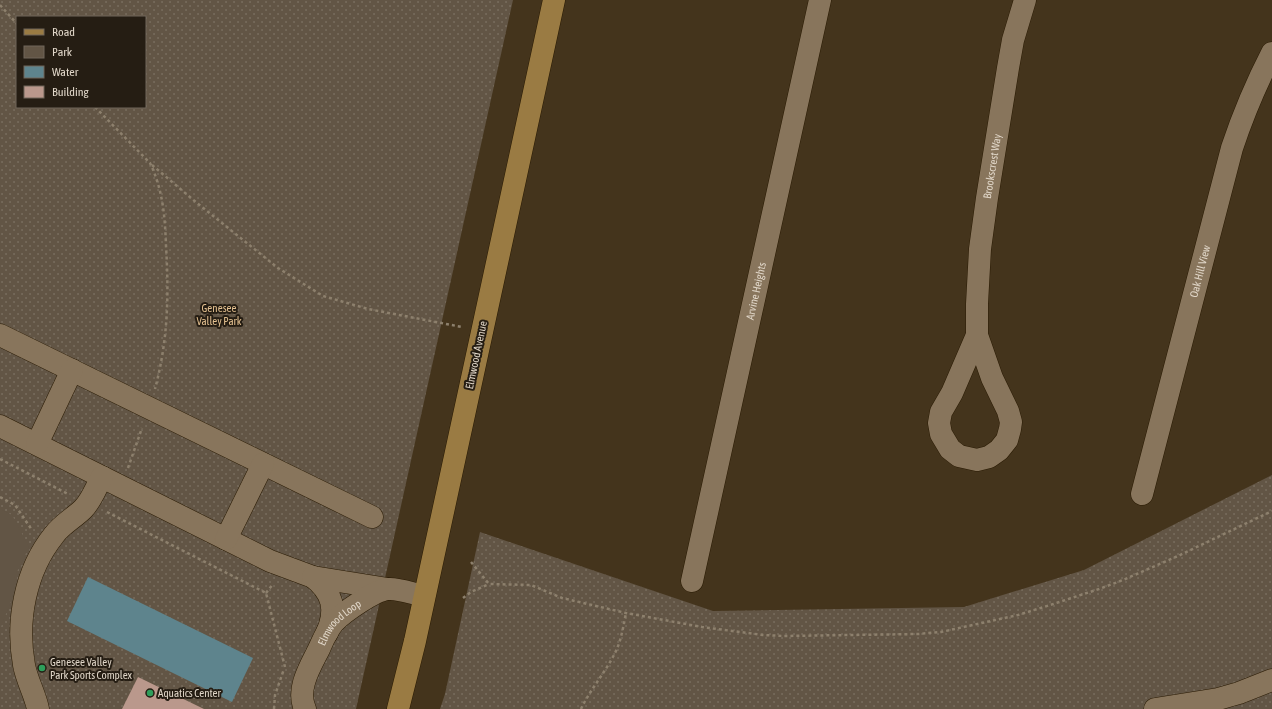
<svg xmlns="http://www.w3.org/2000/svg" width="1272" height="709" viewBox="0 0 1272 709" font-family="'Asap Condensed',sans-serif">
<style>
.green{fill:url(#green-dots);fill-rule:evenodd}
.pitch{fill:#625545}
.water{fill:#5e848d}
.building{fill:#ba988c}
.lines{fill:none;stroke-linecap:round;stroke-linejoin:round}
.minor-casing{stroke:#2a1b04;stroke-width:23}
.major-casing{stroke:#2a1b04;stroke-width:23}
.path{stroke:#8d806d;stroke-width:2.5;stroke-dasharray:3 3;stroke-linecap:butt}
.minor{stroke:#88755c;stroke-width:22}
.major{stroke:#9a7b43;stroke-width:22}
.leisure-dot{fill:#2e9e5b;stroke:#251d13;stroke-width:1.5}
.labels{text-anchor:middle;stroke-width:4;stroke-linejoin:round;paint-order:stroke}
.street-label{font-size:11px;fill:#e0d6c8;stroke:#251d13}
.park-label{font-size:11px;fill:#e4c191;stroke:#251d13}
.poi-label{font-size:11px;fill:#e0d6c8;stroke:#251d13;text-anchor:start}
</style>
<defs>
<pattern id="green-dots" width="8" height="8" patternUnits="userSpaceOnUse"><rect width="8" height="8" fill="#625545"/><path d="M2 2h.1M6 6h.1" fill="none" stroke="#786d5e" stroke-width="1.8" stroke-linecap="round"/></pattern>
</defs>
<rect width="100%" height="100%" fill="#44341c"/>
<path class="green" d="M 0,0 L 513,0 L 356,709 L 0,709 ZM 17,17 L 145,17 L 145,107 L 17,107 Z
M 1272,475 L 1272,709 L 440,709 L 445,694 L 480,532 L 713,611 L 964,607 L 1084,570 Z"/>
<path class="pitch" d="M 0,509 L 12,515 L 29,547 L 14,578 L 19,581 L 0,629 Z"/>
<path class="water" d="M 88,577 L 253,658 L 232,702 L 67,621 Z"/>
<path class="building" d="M 138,677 L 204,709 L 122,709 Z"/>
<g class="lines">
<defs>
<g id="minor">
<path d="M 0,335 L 372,517"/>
<path id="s1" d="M 977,335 L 952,393 L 941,412 L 939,423 L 941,434 L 950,449 L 959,456 L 977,460 L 989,457 L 999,450 L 1007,440 L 1010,429 L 1011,422 L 1008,411 L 992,378 L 977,335 L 977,304 L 980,249 L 987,198 L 1008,68 L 1013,40 L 1025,0"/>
<path d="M 0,426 L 270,561 L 313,577"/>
<path d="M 37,444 L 72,370"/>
<path id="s2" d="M 1142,494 L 1232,148 C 1243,115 1256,84 1272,53"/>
<path d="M 226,539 L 263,464"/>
<path id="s3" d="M 692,581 L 820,0"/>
<path d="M 327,633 C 337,609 333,593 313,577 L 388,589"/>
<path d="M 38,709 C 35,694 27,681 24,665 C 16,621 25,571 54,535 C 62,524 74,518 83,509 C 92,500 96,487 102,477"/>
<path id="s4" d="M 305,709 C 296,689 310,667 319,649 C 323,640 327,630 334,622 C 344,612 375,590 388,589 C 399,588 413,594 424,596"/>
<path d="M 1155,709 L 1218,699 L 1239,693 L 1272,680"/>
</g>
<path id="major" d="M 398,709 L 415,641 L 554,0"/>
</defs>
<use href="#minor" class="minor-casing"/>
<use href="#major" class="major-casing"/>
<path class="path" d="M 0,5 L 17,24
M 95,107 L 150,163 C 163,190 165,217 166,246 C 169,296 168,340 155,389
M 152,165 L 197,203 L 278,268 L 323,296 L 368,309 L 462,327
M 0,459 L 68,494
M 128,468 L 142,428
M 0,497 L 15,505 L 32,530
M 107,512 L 266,593 L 285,667
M 471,562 L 489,584 L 531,585 L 562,598 L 626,613 L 702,627 L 763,635 L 784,636 L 918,634 L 941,632 L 1018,615 L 1044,607 L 1099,589 L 1123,580 L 1178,556 L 1272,511
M 266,593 L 273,584
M 463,598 L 471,592 L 489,584
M 274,709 L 275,695 L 284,669
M 581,709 C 590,690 604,674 614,655 C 621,642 623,628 626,613"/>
<use href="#minor" class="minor"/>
<use href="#major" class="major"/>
</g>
<g class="leisure-dot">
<circle cx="42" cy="668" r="4"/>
<circle cx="150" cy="693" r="4"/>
</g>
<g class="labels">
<g class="street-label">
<text dy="4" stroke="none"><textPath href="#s1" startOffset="474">Brookscrest Way</textPath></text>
<text dy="4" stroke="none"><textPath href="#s2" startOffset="230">Oak Hill View</textPath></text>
<text dy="4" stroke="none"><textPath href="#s3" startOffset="297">Arvine Heights</textPath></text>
<text transform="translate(476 355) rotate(-78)" y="4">Elmwood Avenue</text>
<text dy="4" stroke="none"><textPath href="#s4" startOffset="98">Elmwood Loop</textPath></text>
</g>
<g class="park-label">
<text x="219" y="312">Genesee<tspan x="219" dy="13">Valley Park</tspan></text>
</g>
<g class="poi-label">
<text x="50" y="666">Genesee Valley<tspan x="50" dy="13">Park Sports Complex</tspan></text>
<text x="158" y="697">Aquatics Center</text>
</g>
</g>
<rect x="16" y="16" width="130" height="92" fill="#251d13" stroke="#70675b"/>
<rect x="24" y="29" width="20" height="6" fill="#9a7b43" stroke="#70675b"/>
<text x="52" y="36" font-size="12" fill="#e0d6c8">Road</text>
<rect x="24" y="46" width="20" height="12" fill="#625545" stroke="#70675b"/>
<text x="52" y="56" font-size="12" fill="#e0d6c8">Park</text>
<rect x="24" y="66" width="20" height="12" fill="#5e848d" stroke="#70675b"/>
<text x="52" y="76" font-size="12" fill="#e0d6c8">Water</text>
<rect x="24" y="86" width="20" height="12" fill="#ba988c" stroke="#70675b"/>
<text x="52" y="96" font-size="12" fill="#e0d6c8">Building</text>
</svg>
